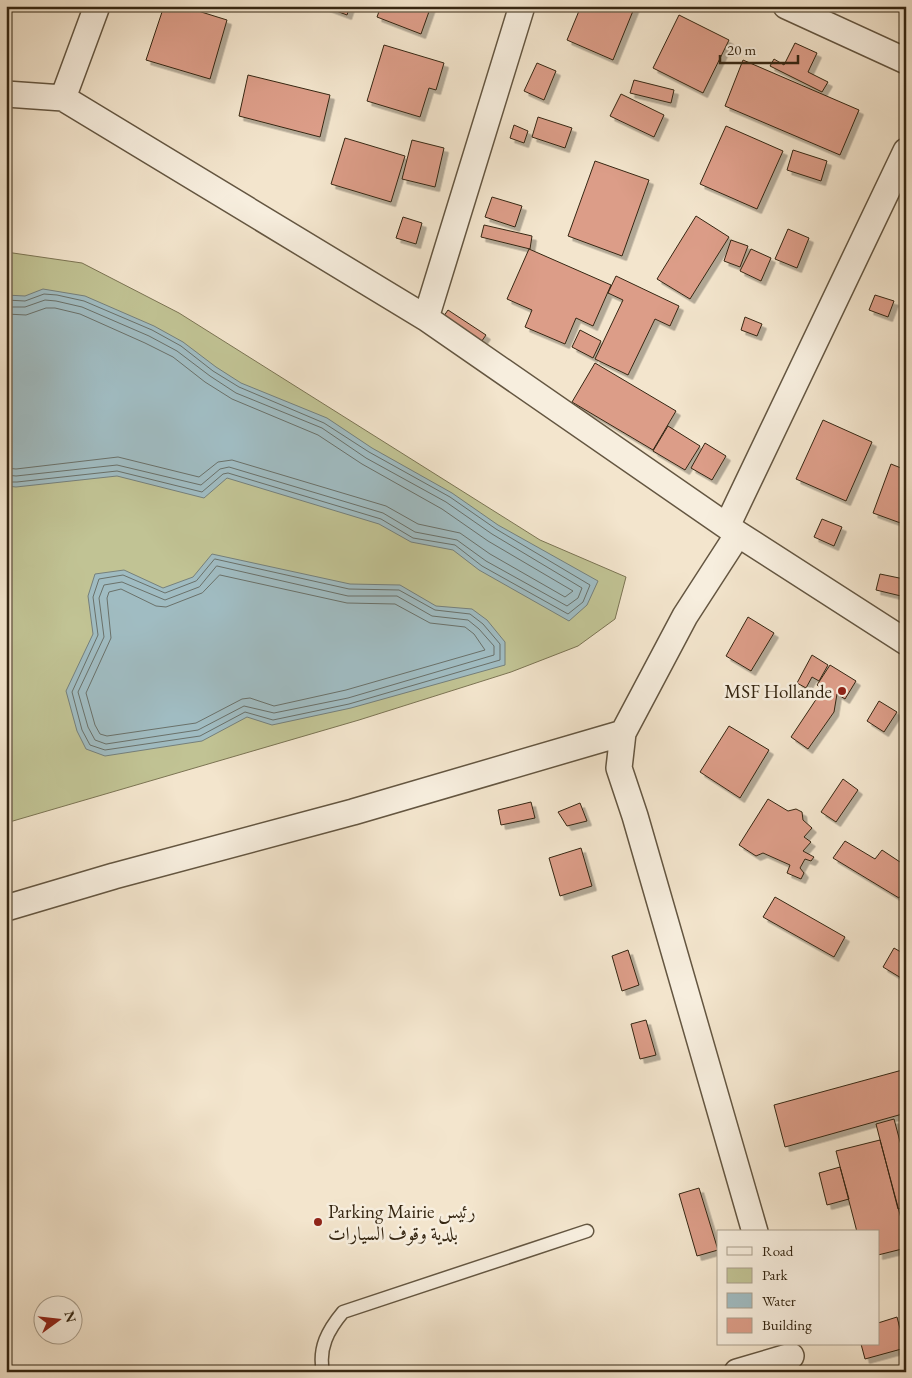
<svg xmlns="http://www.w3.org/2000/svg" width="912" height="1378" viewBox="0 0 912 1378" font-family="'EB Garamond',Amiri,serif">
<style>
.green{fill:#c1c394;stroke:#7b7453}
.water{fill:#a0bcc2;stroke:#75807c}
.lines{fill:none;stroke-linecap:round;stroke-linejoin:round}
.shore{stroke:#6a716a;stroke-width:1}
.building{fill:#dc9d88;stroke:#352612;filter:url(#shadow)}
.service-casing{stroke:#645641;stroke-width:15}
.minor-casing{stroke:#645641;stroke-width:28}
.service{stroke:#f7eede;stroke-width:12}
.minor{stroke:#f7eede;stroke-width:25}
.poi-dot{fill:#8f2418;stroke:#f7eede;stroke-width:2}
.labels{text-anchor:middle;stroke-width:5;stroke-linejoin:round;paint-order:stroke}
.poi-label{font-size:19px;fill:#352612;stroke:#f7eede;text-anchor:end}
</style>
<defs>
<filter id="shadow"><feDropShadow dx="4.5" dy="4.5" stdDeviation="0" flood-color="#0004"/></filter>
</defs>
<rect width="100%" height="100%" fill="#f3e5cd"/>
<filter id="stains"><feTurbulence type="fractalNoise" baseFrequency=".004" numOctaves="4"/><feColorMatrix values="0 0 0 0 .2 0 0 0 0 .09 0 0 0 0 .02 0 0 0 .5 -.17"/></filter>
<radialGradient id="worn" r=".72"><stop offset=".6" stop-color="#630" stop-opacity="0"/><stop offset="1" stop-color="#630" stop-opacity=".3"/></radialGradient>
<path class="green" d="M 6,252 L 82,263 L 179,313 L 540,540 L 626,577 L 615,619 L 578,646 L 511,672 L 359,720 L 6,823 Z"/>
<path class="water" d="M 43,289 L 85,296 L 154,326 L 183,342 L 216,367 L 241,383 L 327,418 L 372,448 L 452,493 L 498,525 L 598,581 L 587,605 L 569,621 L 479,570 L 453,550 L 411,542 L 379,524 L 227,478 L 204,498 L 117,476 L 16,487 L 6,486 L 6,295 L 25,296 Z
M 212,554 L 350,584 L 400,585 L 436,606 L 472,609 L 487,620 L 505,642 L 505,665 L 351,708 L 272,725 L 247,717 L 202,741 L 105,756 L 86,749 L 77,731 L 66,691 L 93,634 L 88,596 L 95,574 L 124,570 L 163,588 L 193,577 Z"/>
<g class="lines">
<path class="shore" d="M 6,300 L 25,301 L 44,294 L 57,295 L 84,301 L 152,330 L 181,346 L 213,371 L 239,387 L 324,423 L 369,452 L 450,497 L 496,529 L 590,585 L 583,602 L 568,614 L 482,566 L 455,545 L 413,538 L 381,519 L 228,473 L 223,474 L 202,492 L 117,471 L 17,482 L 6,482
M 6,307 L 25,307 L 45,300 L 56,301 L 82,307 L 149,336 L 177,351 L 210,376 L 236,393 L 322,428 L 366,458 L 446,502 L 492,534 L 582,588 L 578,598 L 567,606 L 486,561 L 457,540 L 415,532 L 383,513 L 229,467 L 220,469 L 201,485 L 117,465 L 16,476 L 6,475
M 6,314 L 26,315 L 46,308 L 55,308 L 80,314 L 145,343 L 173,357 L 205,382 L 232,399 L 318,435 L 362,464 L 442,509 L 488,541 L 573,591 L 565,597 L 490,554 L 460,533 L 418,524 L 386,506 L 232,460 L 218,462 L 199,477 L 118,457 L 16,469 L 6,468
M 215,559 L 349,589 L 399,590 L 435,610 L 470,614 L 483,624 L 500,644 L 500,660 L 349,704 L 273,720 L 245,712 L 200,736 L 105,750 L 90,745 L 82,730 L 72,692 L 98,635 L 93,597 L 99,579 L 123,575 L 165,593 L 196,581 Z
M 217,566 L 348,596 L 397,596 L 432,616 L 468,620 L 479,629 L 494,646 L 494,655 L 348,698 L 274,713 L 244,706 L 198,730 L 106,744 L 95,740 L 88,727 L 78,692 L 104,637 L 99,598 L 104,585 L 122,582 L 165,600 L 199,587 Z
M 220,575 L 347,603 L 395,604 L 430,623 L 465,627 L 474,634 L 485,650 L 346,690 L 274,706 L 250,698 L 242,699 L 196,723 L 107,736 L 100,734 L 95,725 L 86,693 L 111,638 L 107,598 L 109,592 L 121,589 L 156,606 L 166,607 L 202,593 Z"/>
</g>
<path class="building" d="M 164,6 L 182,6 L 227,20 L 210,79 L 146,60 Z
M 323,6 L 350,6 L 347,15 Z
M 381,6 L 431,6 L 421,34 L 377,17 Z
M 581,6 L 635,6 L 613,60 L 567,40 Z
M 679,15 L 729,40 L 703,93 L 653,68 Z
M 795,43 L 817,53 L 808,72 L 828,82 L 822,92 L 770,66 L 774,59 L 784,65 Z
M 384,45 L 444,63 L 436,90 L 429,88 L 420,117 L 367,101 Z
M 743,60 L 859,110 L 840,155 L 725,106 Z
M 537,63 L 556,71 L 544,100 L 524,91 Z
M 248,75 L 330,95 L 320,137 L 239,116 Z
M 634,80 L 674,90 L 671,103 L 630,93 Z
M 621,94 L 664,115 L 654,137 L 610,116 Z
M 538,117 L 572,128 L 565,148 L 532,137 Z
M 514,125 L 528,131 L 524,143 L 510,138 Z
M 726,126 L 783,151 L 757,209 L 700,184 Z
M 345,138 L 405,156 L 391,202 L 331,184 Z
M 412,140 L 444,148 L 435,187 L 402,179 Z
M 793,150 L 827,161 L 821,181 L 787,170 Z
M 595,161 L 649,180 L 622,256 L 568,236 Z
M 492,197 L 522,206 L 515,227 L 485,217 Z
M 696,216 L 729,237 L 690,299 L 657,279 Z
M 403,217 L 422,223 L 416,244 L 396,238 Z
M 484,225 L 532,236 L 530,249 L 481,237 Z
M 788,229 L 809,238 L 797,268 L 775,259 Z
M 731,240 L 748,246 L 740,267 L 724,261 Z
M 529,249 L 611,285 L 593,326 L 576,318 L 565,344 L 525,327 L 532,310 L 507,299 Z
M 751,249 L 771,258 L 761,281 L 740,271 Z
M 616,276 L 679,306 L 670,326 L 655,319 L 628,375 L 595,359 L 623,300 L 608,293 Z
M 875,295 L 894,301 L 888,317 L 869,310 Z
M 448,310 L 486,335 L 477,348 L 439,323 Z
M 745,317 L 762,324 L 757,336 L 741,330 Z
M 580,330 L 601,341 L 593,358 L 572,347 Z
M 595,363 L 676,411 L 653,450 L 572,402 Z
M 823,420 L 872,442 L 846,501 L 796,479 Z
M 668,426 L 700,446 L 685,470 L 653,451 Z
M 705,443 L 726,456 L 712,480 L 691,468 Z
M 891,464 L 906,470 L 906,525 L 873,513 Z
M 822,519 L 842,527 L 834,546 L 814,537 Z
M 880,574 L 904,579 L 901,596 L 876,590 Z
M 748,617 L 774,633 L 751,671 L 726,656 Z
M 812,655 L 828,665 L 819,681 L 812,677 L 806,688 L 797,683 Z
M 830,665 L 856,681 L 845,699 L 837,694 L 834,712 L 808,749 L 791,737 L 823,689 L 817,685 Z
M 879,701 L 897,712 L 884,732 L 867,721 Z
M 729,726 L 769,750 L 740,798 L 700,772 Z
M 843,779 L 858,790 L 836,822 L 821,812 Z
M 768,799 L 788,811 L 796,809 L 802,812 L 803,820 L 812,828 L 804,837 L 811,842 L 803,851 L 814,857 L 811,861 L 805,859 L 800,868 L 804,873 L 801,879 L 787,873 L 790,865 L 763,853 L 756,856 L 739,845 Z
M 531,802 L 535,818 L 501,825 L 498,810 Z
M 580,803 L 587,821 L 567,826 L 558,812 Z
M 845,841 L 875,859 L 882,850 L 906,866 L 906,887 L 899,898 L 833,858 Z
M 581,848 L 592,886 L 560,896 L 549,858 Z
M 775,897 L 845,937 L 834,957 L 763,917 Z
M 894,948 L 906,955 L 906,981 L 883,967 Z
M 628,950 L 639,985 L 622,991 L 612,956 Z
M 646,1020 L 656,1055 L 640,1059 L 631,1024 Z
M 906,1069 L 906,1113 L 785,1147 L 774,1105 Z
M 894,1119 L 906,1164 L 906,1207 L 898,1209 L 876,1124 Z
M 880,1140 L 906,1237 L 906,1248 L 878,1255 L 878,1232 L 857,1232 L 836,1151 Z
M 840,1167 L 849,1199 L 827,1205 L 819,1173 Z
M 699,1188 L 718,1250 L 697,1256 L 679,1194 Z
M 897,1317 L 905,1348 L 865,1359 L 861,1344 L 878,1344 L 878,1323 Z"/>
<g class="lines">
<defs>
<path id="service" d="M 323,1372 C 318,1348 328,1330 343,1312 L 587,1231"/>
<path id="minor" d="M 786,6 L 906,61
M 6,94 L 63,98 L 426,318 L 738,534 L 906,642
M 63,98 L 97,6
M 426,318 L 522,6
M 727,526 L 906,151
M 738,534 L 685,616 L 623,733 L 619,768 L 635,816 L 755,1232
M 6,908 L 114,876 L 353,812 L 623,733
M 737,1372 L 791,1356"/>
</defs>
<use href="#service" class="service-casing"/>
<use href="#minor" class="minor-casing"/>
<use href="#service" class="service"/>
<use href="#minor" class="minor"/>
</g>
<g class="poi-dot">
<circle cx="842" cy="691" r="5"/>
<circle cx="318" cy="1222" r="5"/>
</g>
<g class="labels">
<g class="poi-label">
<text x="832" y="698">MSF Hollande</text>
<text x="328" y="1218" text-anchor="start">Parking Mairie رئيس<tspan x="328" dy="22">بلدية وقوف السيارات</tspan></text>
</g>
</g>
<rect width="912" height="1378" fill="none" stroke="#f3e5cd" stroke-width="25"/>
<rect x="8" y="8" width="897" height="1363" fill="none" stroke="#352612" stroke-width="2.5"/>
<rect x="12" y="12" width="887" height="1353" fill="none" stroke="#352612"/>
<rect x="717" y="1230" width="162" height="115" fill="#f7eede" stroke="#a99e8c"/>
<rect x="727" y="1247" width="25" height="8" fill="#f7eede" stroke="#a99e8c"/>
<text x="762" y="1256" font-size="15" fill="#352612">Road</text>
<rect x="727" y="1268" width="25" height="15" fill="#c1c394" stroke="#a99e8c"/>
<text x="762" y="1280" font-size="15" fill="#352612">Park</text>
<rect x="727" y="1293" width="25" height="15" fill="#a0bcc2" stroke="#a99e8c"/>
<text x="762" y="1306" font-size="15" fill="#352612">Water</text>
<rect x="727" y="1318" width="25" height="15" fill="#dc9d88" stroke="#a99e8c"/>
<text x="762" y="1330" font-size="15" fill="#352612">Building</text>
<g transform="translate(58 1320) rotate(75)"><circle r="24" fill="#f7eede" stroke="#a99e8c"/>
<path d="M0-4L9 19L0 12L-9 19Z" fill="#8f2418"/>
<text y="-8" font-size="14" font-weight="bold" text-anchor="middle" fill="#352612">N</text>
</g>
<path d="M720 55v8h78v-8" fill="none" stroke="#352612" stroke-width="2.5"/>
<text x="727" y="55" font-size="15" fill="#352612" stroke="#f7eede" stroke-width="4" paint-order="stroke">20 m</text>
<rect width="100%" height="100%" filter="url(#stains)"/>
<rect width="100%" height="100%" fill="url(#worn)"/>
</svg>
